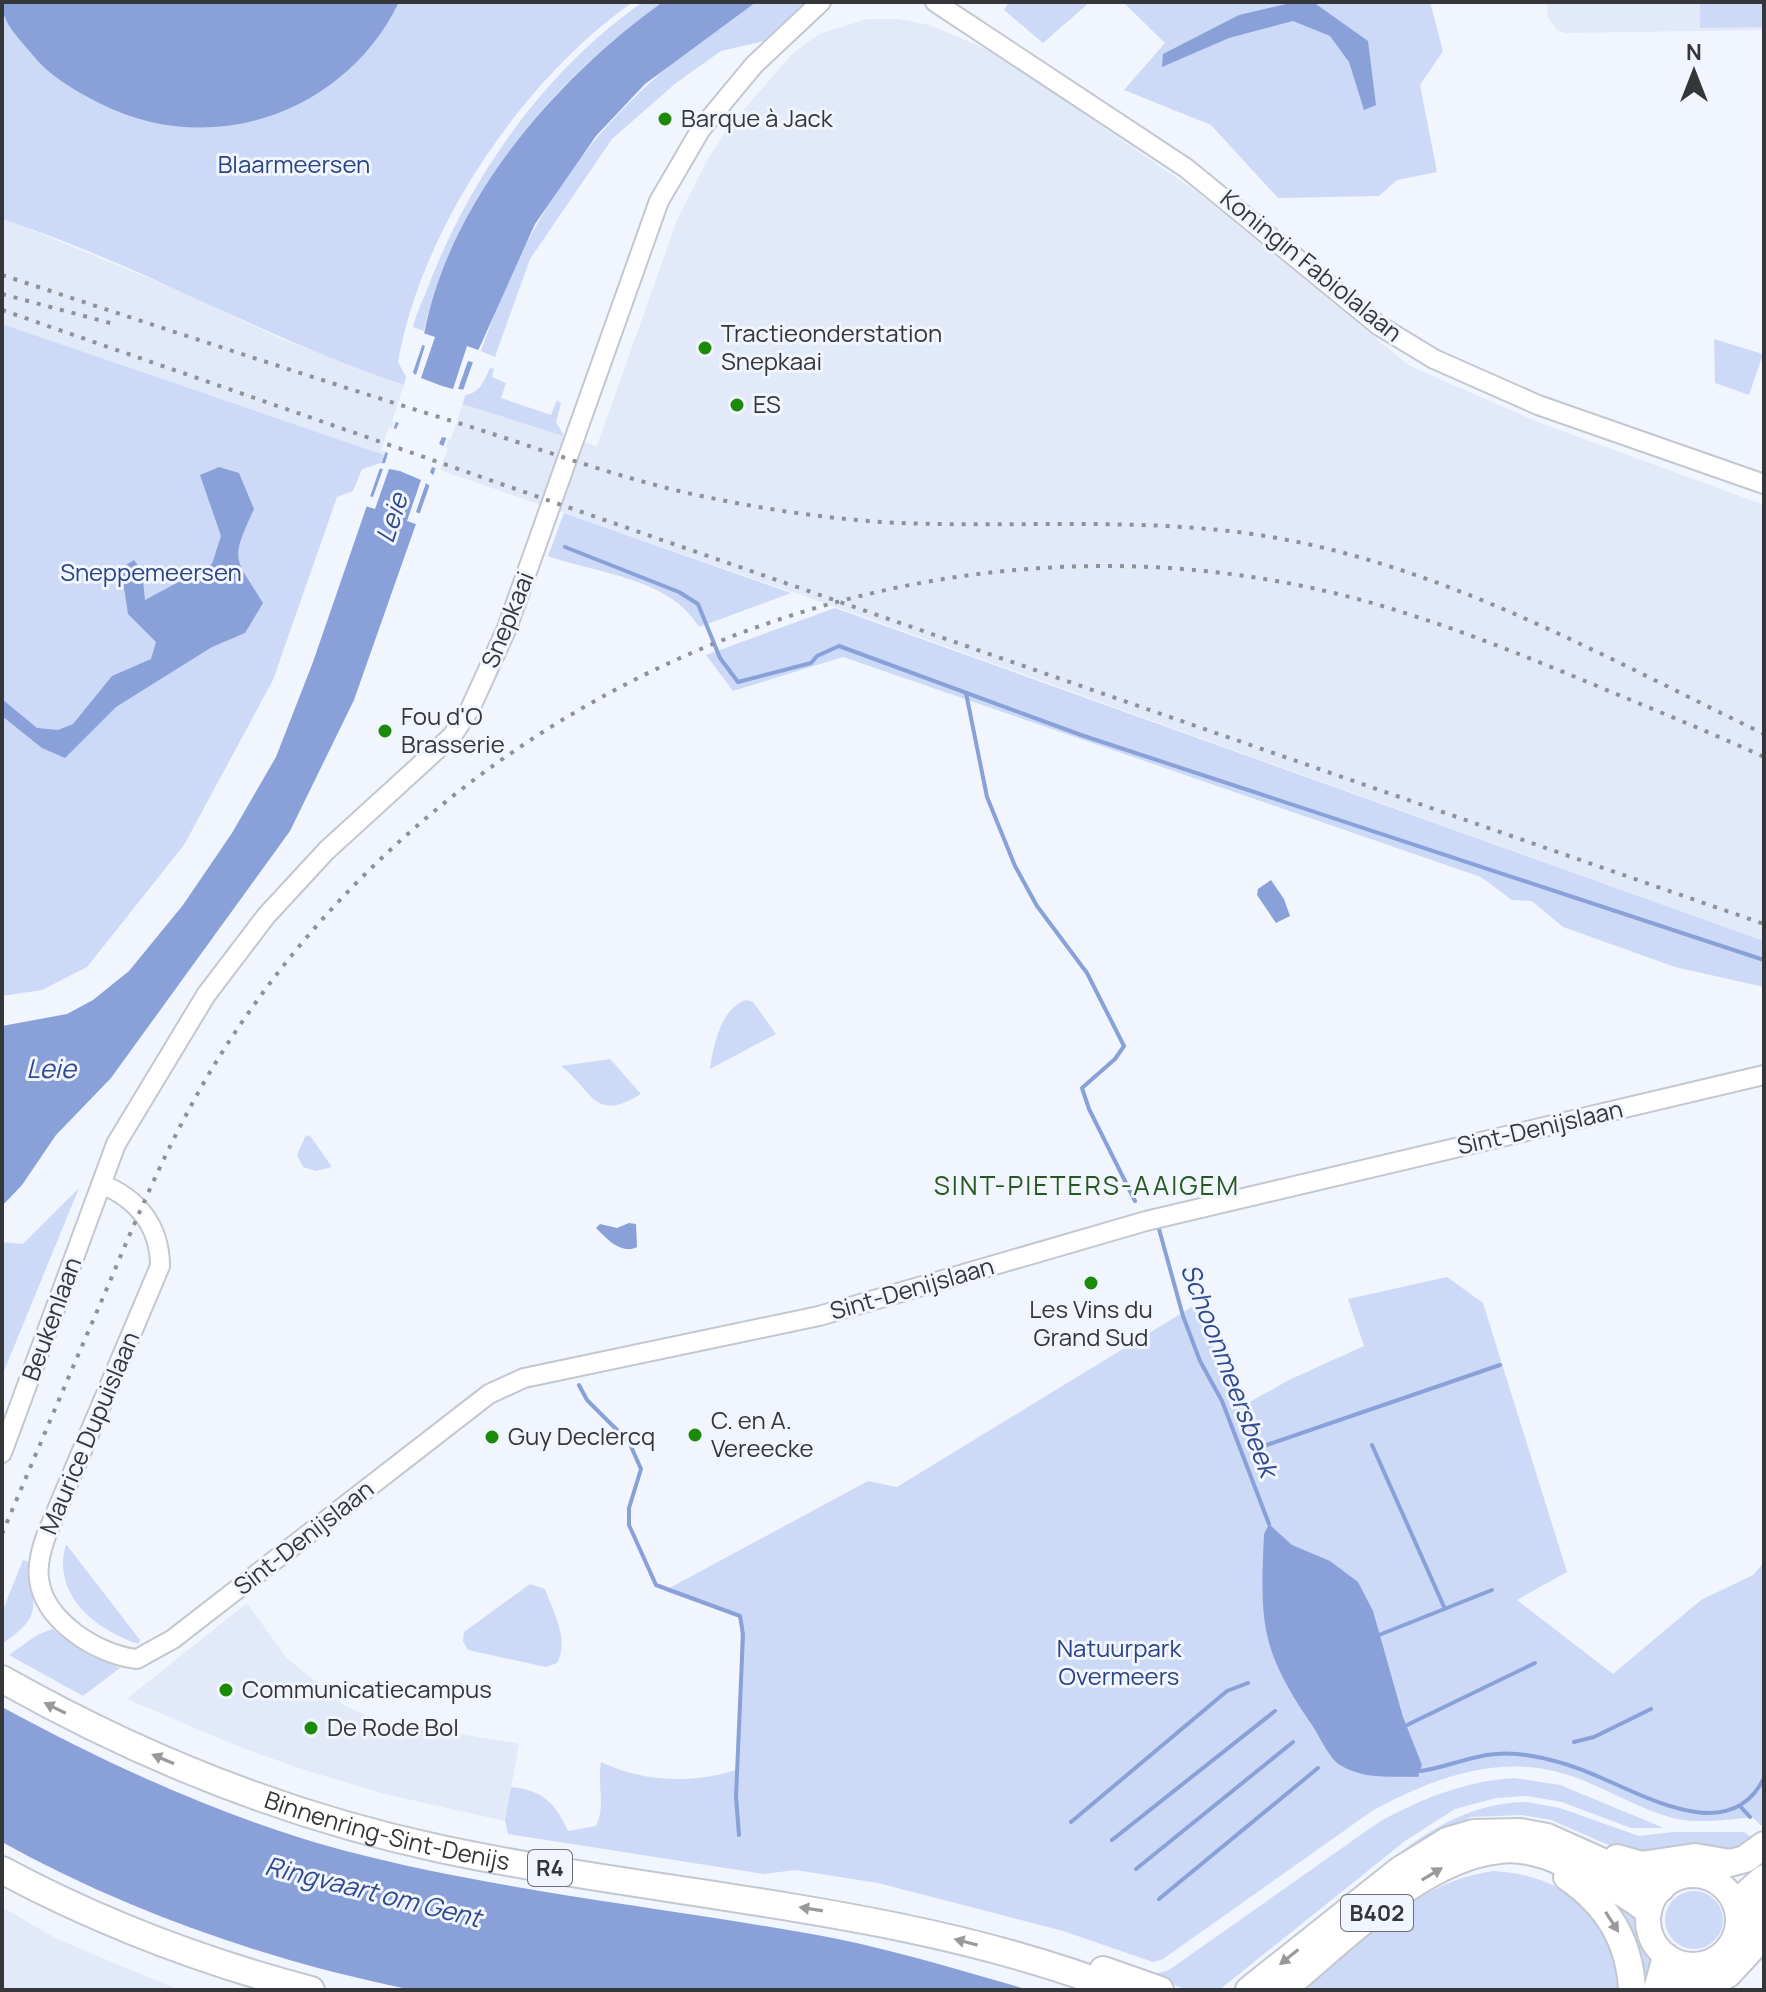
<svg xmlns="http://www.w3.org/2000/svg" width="1766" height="1992" viewBox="0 0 1766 1992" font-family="Manrope,sans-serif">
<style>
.built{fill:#e2eaf9}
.green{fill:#ccdaf7}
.water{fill:#89a1d8}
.pier{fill:#f1f5fe}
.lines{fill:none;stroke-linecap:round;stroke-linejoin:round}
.stream{stroke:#89a1d8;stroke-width:4}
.minor-casing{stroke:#c3c7cf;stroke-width:22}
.major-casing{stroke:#c3c7cf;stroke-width:28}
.highway-casing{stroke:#c3c7cf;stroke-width:30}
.minor{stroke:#fff;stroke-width:18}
.major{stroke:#fff;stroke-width:24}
.highway{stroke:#fff;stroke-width:26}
.rail{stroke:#8e9197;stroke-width:4;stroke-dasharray:4 8;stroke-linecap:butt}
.oneway{fill:#9a9a9c}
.poi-dot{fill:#1d8b09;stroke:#f1f5fe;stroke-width:3}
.labels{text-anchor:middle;stroke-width:6;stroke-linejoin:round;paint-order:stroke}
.shield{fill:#f1f5fe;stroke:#6d6f74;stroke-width:2}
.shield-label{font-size:22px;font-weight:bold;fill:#343639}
.poi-label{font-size:24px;fill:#343639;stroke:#f1f5fe;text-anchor:start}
.park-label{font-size:24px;fill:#2a4385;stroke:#f1f5fe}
.street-label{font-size:24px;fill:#343639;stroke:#f1f5fe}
.water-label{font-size:26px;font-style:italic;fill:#314a8d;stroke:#f1f5fe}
.neighbourhood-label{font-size:26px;letter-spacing:2px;fill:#275821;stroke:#f1f5fe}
</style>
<rect width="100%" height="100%" fill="#f1f5fe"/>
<path class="built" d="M 1547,2 L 1764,2 L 1764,30 L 1566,33 L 1557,30 L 1548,17 Z
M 867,19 L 898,19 L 930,25 L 998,54 L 1197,192 L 1410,366 L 1538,422 L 1764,505 L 1764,941 L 856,614 L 437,469 L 462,404 L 597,446 L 677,220 L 708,159 L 730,125 L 793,53 L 819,34 Z
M 3,218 L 192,296 L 279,338 L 405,385 L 384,455 L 2,324 Z
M 247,1603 L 286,1657 L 342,1704 L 371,1718 L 519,1744 L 505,1821 L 385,1794 L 308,1771 L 242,1748 L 127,1699 Z
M 2,1907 L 57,1939 L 179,1990 L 2,1990 Z"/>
<path class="green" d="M 2,2 L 633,2 C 523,79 421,229 398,362 L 406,377 L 405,385 C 267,340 140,264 2,219 Z
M 643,2 L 665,2 C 567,68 486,161 444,273 C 437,292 427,311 424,331 L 413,327 C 416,313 423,301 428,287 C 470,177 546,69 643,2 Z
M 756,2 L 806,2 L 764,41 L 721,51 L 676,83 L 612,139 L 530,259 L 495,357 L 481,351 C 537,191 614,94 756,2 Z
M 1009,2 L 1090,2 L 1043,43 L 1004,10 Z
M 1123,2 L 1430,2 L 1443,51 L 1420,85 L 1437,172 L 1397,180 L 1379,196 L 1278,198 L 1211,125 L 1124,90 L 1165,43 Z
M 1700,2 L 1764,2 L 1764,27 L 1700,28 Z
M 2,324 L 384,455 L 381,463 L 362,469 L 353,491 L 337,497 L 273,680 L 184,845 L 87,967 L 42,990 L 2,996 Z
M 1714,339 L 1763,354 L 1749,395 L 1715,383 Z
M 490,368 L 494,369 L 492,377 L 506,383 L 501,398 L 551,415 L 557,400 L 561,404 L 556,422 L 564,436 L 462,404 L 465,395 C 480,393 484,381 490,368 Z
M 564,513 L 791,593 L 699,627 C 670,578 599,574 548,556 Z
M 835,608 L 1764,941 L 1764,987 L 1675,967 L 1563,927 L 1532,901 L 1512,900 L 1481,877 L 843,657 L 733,691 L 706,655 Z
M 746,1000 L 753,1002 L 776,1034 L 710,1069 C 713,1046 721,1008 746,1000 Z
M 610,1059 L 641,1094 C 593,1124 592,1089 561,1066 Z
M 306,1135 L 311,1137 L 332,1167 L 316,1171 L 303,1167 L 297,1155 Z
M 79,1188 L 2,1376 L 2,1242 L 23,1244 Z
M 1447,1277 L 1483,1303 L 1567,1572 L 1517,1600 L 1613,1674 L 1701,1600 L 1753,1575 L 1764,1562 L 1764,1828 L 1752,1817 C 1728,1820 1696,1824 1673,1818 C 1635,1808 1602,1785 1565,1774 C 1497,1753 1431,1779 1372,1811 L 1163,1959 L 1153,1962 L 1063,1931 L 878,1883 L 795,1870 L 764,1874 L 508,1834 L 505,1821 L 511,1787 C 543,1790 555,1803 568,1831 L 596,1826 C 606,1806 597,1785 601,1762 C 642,1782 692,1784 736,1770 L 741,1683 L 740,1617 L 664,1591 L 868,1481 L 897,1487 L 1195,1305 L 1239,1408 L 1289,1380 L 1364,1346 L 1348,1299 Z
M 66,1544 L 140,1640 L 139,1644 C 95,1630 51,1594 66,1544 Z
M 23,1560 L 29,1562 C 33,1609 44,1615 2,1644 L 2,1612 Z
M 530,1584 L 545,1589 C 553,1612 570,1640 557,1663 L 546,1667 L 468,1650 L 463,1641 L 464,1632 Z
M 52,1629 L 89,1655 L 120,1668 L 83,1696 L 9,1655 L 37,1635 Z
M 1515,1778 L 1560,1785 L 1664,1828 L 1631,1828 L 1562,1802 L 1527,1796 L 1496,1798 L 1455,1809 L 1405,1841 L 1219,1990 L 1188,1990 L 1148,1976 L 1169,1970 L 1379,1822 C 1423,1798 1465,1781 1515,1778 Z
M 1527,1802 L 1560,1808 L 1639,1836 L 1673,1832 L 1744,1832 L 1757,1841 L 1742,1851 L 1664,1855 L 1620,1850 L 1551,1820 L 1521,1815 L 1471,1817 L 1420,1842 L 1348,1895 C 1403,1850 1452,1803 1527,1802 Z
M 1494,1871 C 1563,1875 1618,1916 1619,1990 L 1310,1990 L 1309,1985 C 1365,1937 1419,1881 1494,1871 Z
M1665 1920a29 29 0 1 1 58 0a29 29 0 1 1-58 0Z
M 1599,1896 L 1642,1914 L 1645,1939 L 1659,1959 L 1651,1990 L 1637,1990 Z"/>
<path class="water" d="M 2,2 L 399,2 C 345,114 210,160 99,103 C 74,90 49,76 31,53 C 18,37 2,23 2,2 Z
M 663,2 L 756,2 L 645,84 L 596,136 L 535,224 L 473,362 L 354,700 L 290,831 L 111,1078 L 56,1135 L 22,1185 L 2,1206 L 2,1026 L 67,1014 L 93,1000 L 129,971 L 183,905 L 232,833 L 276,757 L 313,662 L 422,346 C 443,208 553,80 663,2 Z
M 1295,2 L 1313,2 L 1368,41 L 1376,105 L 1364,110 L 1349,62 L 1330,36 L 1293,21 L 1229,38 L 1162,67 L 1163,54 L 1239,15 Z
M 219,467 L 239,473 L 254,509 C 229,563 235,557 263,603 L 245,633 L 212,647 L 116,707 L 65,758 L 42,748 L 2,716 L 2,699 L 37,728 L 58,730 L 73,724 L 112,676 L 151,659 L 156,642 L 128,614 L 121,568 L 134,560 L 142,571 L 145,600 L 212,564 L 221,536 L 200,475 Z
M 1271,880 L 1284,899 L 1290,916 L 1276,923 L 1257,895 L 1258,889 Z
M 629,1223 L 636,1224 L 637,1247 C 621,1255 607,1239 596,1228 L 600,1224 L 617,1228 Z
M 1269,1524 L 1292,1545 L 1330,1561 L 1358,1582 L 1373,1611 L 1403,1717 L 1422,1765 L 1418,1777 C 1392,1776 1364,1780 1340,1765 C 1329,1758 1320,1737 1312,1725 C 1260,1649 1260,1623 1264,1534 Z
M 2,1707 C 111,1766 222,1817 342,1850 C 494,1890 652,1906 806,1933 C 882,1946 956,1969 1029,1990 L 413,1990 C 272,1962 128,1912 2,1842 Z"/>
<path class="pier" d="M 420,332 L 435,337 L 421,378 L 442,386 L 453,389 L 467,346 L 481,351 L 476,363 L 468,361 L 458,389 L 467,390 L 451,439 L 442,437 L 439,444 L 448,448 L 440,470 L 432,467 L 430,472 L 433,475 L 434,489 L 426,483 L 416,512 L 425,516 L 421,526 L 407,521 L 421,480 L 400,471 L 389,469 L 375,509 L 362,505 L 365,495 L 373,497 L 383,469 L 375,468 L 376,464 L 385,463 L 388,453 L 381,450 L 386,435 L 389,427 L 396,429 L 399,423 L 392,421 L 407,375 L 409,370 L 416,375 L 425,346 L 418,343 Z"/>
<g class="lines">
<path class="stream" d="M 565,547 L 679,592 L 698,604 L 720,658 L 738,682 L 811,663 L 817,656 L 839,646 L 1081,735 L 1764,960
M 966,693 L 987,797 L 1015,866 L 1037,906 L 1087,973 L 1124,1046 L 1115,1059 L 1082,1088 L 1089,1109 L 1135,1201
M 1159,1229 L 1183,1316 L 1200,1361 L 1222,1401 L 1269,1524
M 579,1385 L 587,1400 L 629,1442 L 641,1469 L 629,1508 L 629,1525 L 656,1585 L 740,1616 L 743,1634 L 736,1797 L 739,1835
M 1372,1445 L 1445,1609
M 1255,1449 L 1500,1365
M 1379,1635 L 1492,1590
M 1407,1725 L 1535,1663
M 1574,1742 L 1594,1737 L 1651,1709
M 1421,1771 C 1454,1766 1482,1750 1517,1754 C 1548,1757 1578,1767 1606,1780 C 1653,1800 1732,1844 1764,1778
M 1740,1806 L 1750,1817
M 1071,1822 L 1227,1691 L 1248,1683
M 1112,1840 L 1275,1711
M 1136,1869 L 1293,1742
M 1159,1899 L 1318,1768"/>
<defs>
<path id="minor" d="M 935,2 L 1186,168 L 1378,325 L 1434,359 L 1538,405 L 1764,484
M 101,1184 C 137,1198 160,1226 160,1266 L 46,1536 C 41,1550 37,1564 39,1579 C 44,1621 98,1655 137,1659 L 173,1639 L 489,1394 L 524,1378 L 819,1316 L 1146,1221 L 1764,1075
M 2,1453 L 116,1144 L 206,995 L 266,916 L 327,850 L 452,736 L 470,709 L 507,628 L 659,201 L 701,129 L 754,65 L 821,2"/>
<path id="major" d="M1648 1920a45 45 0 1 1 90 0a45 45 0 1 1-90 0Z
M 1737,1907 L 1739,1899 L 1764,1877"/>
<g id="highway">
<path id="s1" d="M 2,1679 C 138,1756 288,1816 441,1849 C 668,1897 902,1906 1121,1990"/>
<path d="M 1617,1858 L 1641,1865 L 1695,1857 L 1730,1863 L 1745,1859 L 1764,1845"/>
<path d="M 2,1870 C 99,1922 204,1962 311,1990"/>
<path d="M 1567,1877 C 1607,1904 1630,1942 1632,1990"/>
<path d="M 1103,1970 L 1160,1990"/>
<path d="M 1249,1990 L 1400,1870 L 1447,1841 L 1474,1833 L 1520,1832 L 1547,1837 L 1661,1888"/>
<path d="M 1282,1990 C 1341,1942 1421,1858 1499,1850 C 1531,1846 1559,1860 1586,1874 C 1608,1885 1629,1895 1648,1911"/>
<path d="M 1657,1990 L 1666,1957"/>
<path d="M 1677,1990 L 1691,1966"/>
<path d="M 1696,1990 L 1728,1974 L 1751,1949 L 1764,1893"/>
</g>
</defs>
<use href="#minor" class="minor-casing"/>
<use href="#major" class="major-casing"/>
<use href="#highway" class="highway-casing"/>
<use href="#minor" class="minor"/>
<use href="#major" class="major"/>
<use href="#highway" class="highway"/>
<path class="rail" d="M 2,275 C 157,326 312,378 468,426 C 550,452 632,483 716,499 C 770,510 825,518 881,522 C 1007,529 1133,516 1259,535 C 1440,563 1602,656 1764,734
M 2,294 L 114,324
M 2,310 L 1764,924
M 2,1534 C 36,1454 70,1373 105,1293 C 142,1205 179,1117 232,1037 C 456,696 878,508 1282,582 C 1388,601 1486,640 1585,681 C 1645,706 1705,730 1764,757"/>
</g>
<defs><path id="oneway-solid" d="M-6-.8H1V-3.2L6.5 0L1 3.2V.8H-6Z" transform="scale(2)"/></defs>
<g class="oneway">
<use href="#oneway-solid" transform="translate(55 1708) rotate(-154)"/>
<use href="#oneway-solid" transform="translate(163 1759) rotate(-157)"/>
<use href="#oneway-solid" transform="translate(1432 1874) rotate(-31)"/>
<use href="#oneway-solid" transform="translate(811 1909) rotate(-171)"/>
<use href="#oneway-solid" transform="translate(1612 1922) rotate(57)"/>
<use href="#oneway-solid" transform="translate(966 1942) rotate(-165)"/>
<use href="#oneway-solid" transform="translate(1289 1957) rotate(141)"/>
</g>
<g class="poi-dot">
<circle cx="665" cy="119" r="8"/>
<circle cx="705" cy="348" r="8"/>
<circle cx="737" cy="405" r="8"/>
<circle cx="385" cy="731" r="8"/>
<circle cx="1091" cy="1283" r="8"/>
<circle cx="695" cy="1435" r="8"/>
<circle cx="492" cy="1437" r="8"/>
<circle cx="226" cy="1690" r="8"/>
<circle cx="311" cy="1728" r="8"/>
</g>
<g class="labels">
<g class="shield">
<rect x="528" y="1850" width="44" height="36" rx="6"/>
<rect x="1341" y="1895" width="72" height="36" rx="6"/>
</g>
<g class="shield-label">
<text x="550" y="1876">R4</text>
<text x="1377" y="1921">B402</text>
</g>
<g class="poi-label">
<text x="681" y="127">Barque à Jack</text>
<text x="721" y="342">Tractieonderstation<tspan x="721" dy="28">Snepkaai</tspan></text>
<text x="753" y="413">ES</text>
<text x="401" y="725">Fou d'O<tspan x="401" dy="28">Brasserie</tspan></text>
<text x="1091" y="1318" text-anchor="middle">Les Vins du<tspan x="1091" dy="28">Grand Sud</tspan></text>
<text x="711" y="1429">C. en A.<tspan x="711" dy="28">Vereecke</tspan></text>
<text x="508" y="1445">Guy Declercq</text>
<text x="242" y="1698">Communicatiecampus</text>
<text x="327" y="1736">De Rode Bol</text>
</g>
<g class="park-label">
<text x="294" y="173">Blaarmeersen</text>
<text x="151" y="581">Sneppemeersen</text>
<text x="1119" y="1657">Natuurpark<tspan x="1119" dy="28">Overmeers</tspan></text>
</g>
<g class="street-label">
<text transform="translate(1311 266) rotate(39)" y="8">Koningin Fabiolalaan</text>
<text transform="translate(508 620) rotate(-68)" y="8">Snepkaai</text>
<text transform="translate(1540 1128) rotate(-13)" y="8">Sint-Denijslaan</text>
<text transform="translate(912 1289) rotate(-16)" y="8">Sint-Denijslaan</text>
<text transform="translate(52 1319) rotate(-70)" y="8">Beukenlaan</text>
<text transform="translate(90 1433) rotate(-67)" y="8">Maurice Dupuislaan</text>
<text transform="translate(304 1538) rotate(-38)" y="8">Sint-Denijslaan</text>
<text dy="8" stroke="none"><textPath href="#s1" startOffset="416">Binnenring-Sint-Denijs</textPath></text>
</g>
<g class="water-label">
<text transform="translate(392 518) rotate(-72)" y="9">Leie</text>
<text x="51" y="1078">Leie</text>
<text transform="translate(1229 1370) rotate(69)" y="9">Schoonmeersbeek</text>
<text transform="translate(373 1892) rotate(14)" y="9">Ringvaart om Gent</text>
</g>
<g class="neighbourhood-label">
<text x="1087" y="1195">SINT-PIETERS-AAIGEM</text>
</g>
</g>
<rect width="1766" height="1992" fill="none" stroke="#343639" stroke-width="8"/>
<g transform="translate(1694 72)" stroke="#f1f5fe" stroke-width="6" paint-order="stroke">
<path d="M0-6L14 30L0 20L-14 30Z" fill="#343639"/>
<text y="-12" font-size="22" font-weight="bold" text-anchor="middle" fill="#343639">N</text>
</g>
</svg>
